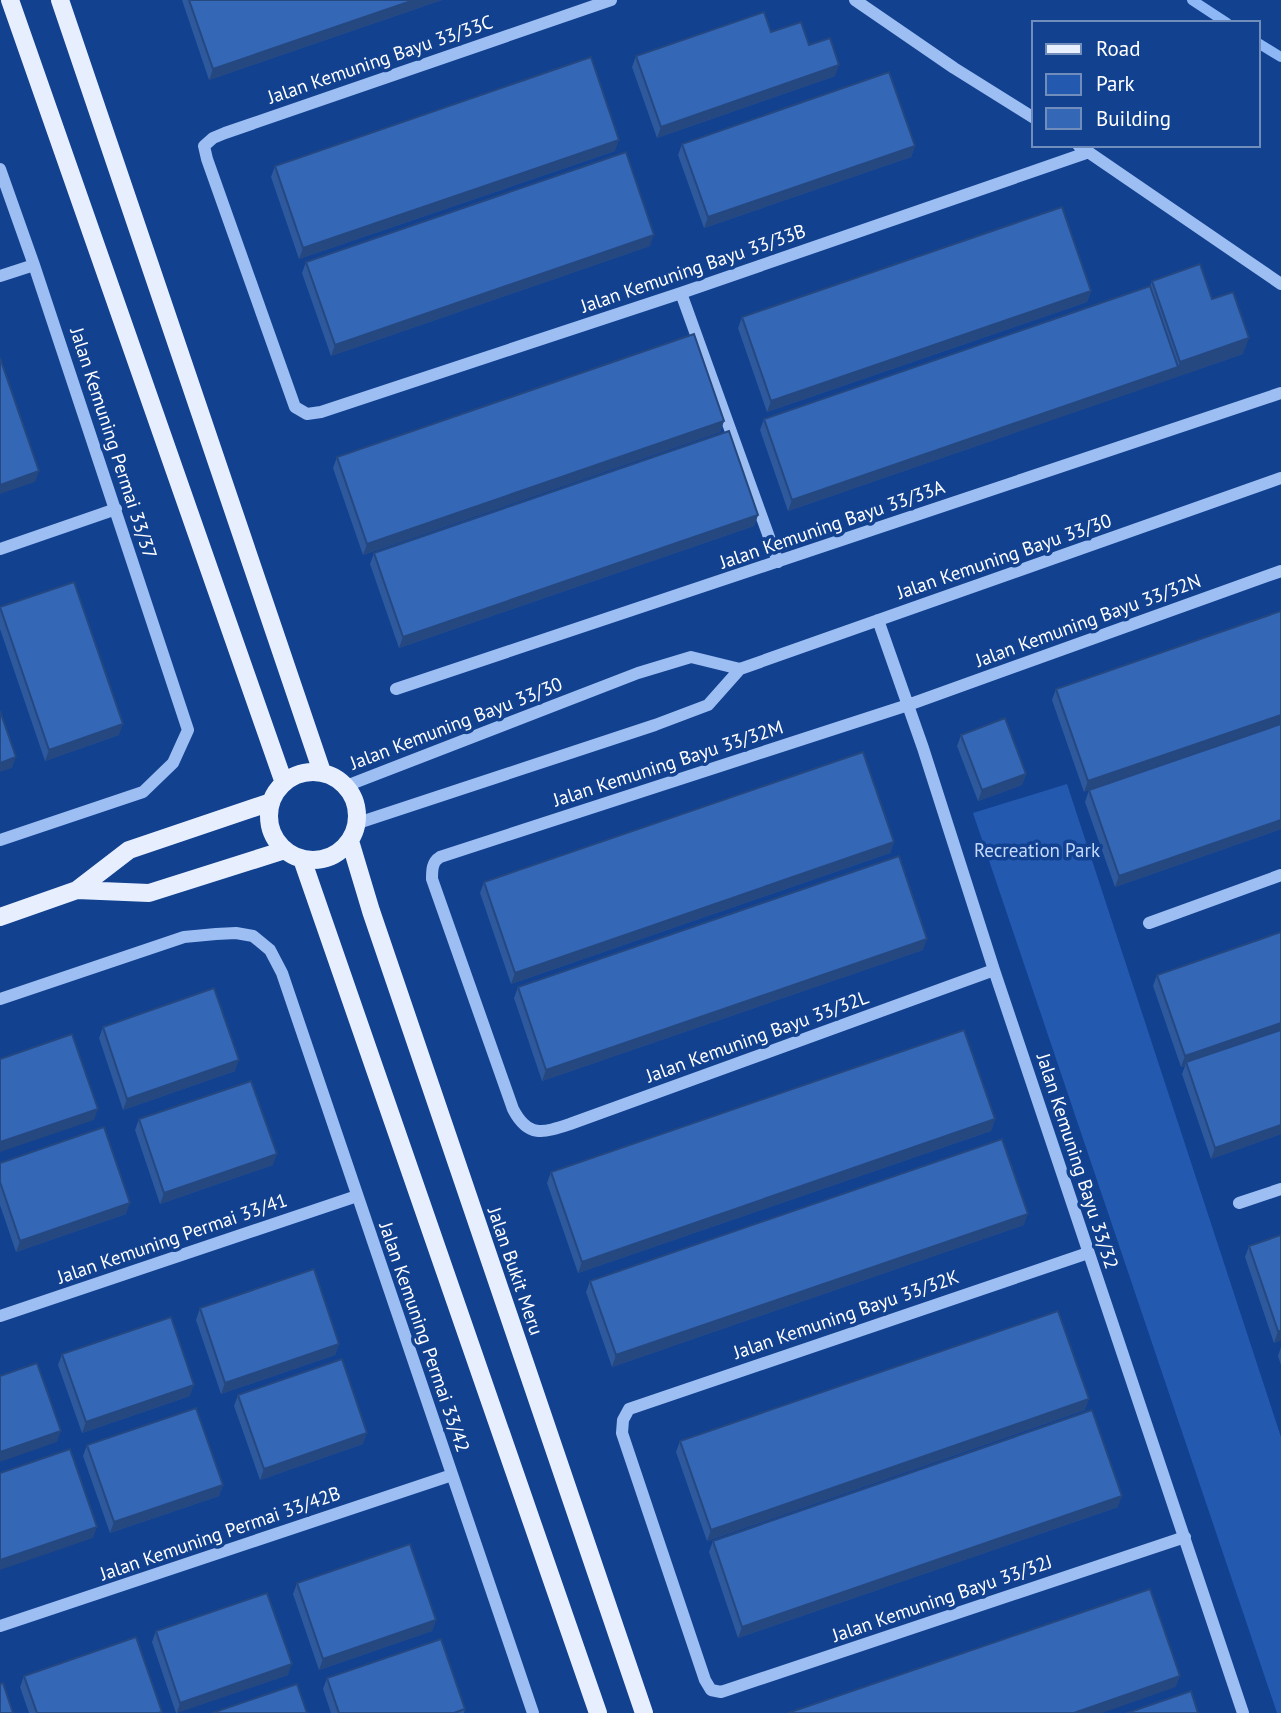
<svg xmlns="http://www.w3.org/2000/svg" width="1281" height="1713" viewBox="0 0 1281 1713" font-family="'PT Sans',sans-serif">
<style>
.green{fill:#2359af}
.lines{fill:none;stroke-linecap:round;stroke-linejoin:round}
.stream{stroke:#8eb8f5;stroke-width:10}
.minor{stroke:#9cbef2;stroke-width:12}
.major{stroke:#e7efff;stroke-width:18}
.wall{fill:#2e599d}
.shaded-wall{fill:#254880}
.building{fill:#3567b7;stroke:#254880;stroke-width:2}
.labels{text-anchor:middle;stroke-width:7;stroke-linejoin:round;paint-order:stroke}
.street-label{font-size:19px;fill:#fff;stroke:#124190}
.park-label{font-size:19px;fill:#c4dafd;stroke:#124190}
</style>
<rect width="100%" height="100%" fill="#124190"/>
<path class="green" d="M 1067,784 L 1281,1437 L 1281,1713 L 1277,1713 L 973,813 Z"/>
<g class="lines">
<path class="stream" d="M 1192,0 L 1227,23
M 1258,43 L 1281,57"/>
<path class="minor" d="M 611,0 L 225,133 L 213,138 L 204,146 L 207,159 L 295,407 L 307,414 L 321,412 L 681,293 L 1089,152
M 855,0 L 954,68 L 1034,118
M 1078,145 L 1281,284
M 0,169 L 34,265 L 188,730 L 173,763 L 143,792 L 0,840
M 0,276 L 34,265
M 681,293 L 778,562
M 0,549 L 116,509
M 878,620 L 923,748 L 994,970 L 1243,1713
M 396,689 L 1281,393
M 346,786 L 638,673 L 691,657 L 740,669
M 358,823 L 655,725 L 708,705 L 740,669 L 1281,478
M 1149,923 L 1281,875
M 994,970 L 570,1124 C 543,1133 528,1138 513,1109 L 432,879 C 432,870 432,862 440,857 L 908,705 L 1281,571
M 0,999 L 184,937 L 216,934 L 236,933 L 253,936 L 270,950 L 282,973 L 533,1713
M 1239,1203 L 1281,1189
M 1088,1253 L 629,1409 L 623,1420 L 622,1433 L 705,1680 L 711,1690 L 721,1692 L 1185,1537
M 0,1316 L 357,1196
M 0,1626 L 452,1475"/>
<path class="major" d="M 10,0 L 284,783
M 60,0 L 322,772
M269 816a44 44 0 1 1 88 0a44 44 0 1 1-88 0Z
M 350,841 L 371,911 L 644,1713
M 302,859 L 598,1713
M 77,890 L 149,893 L 285,850
M 0,917 L 77,890 L 129,850 L 271,802"/>
</g>
<path class="wall" d="M 182,0 L 442,0 L 209,80 Z
M 771,32 L 809,45 L 835,76 L 657,138 L 632,67 L 636,56 Z
M 682,144 L 915,146 L 911,157 L 704,228 L 678,155 Z
M 615,151 L 299,259 L 271,177 L 275,166 Z
M 650,246 L 331,356 L 302,273 L 306,262 Z
M 1152,281 L 1212,299 L 1243,354 L 788,511 L 760,430 L 764,419 L 1150,286 Z
M 1091,291 L 1087,302 L 767,412 L 738,328 L 742,317 Z
M 724,421 L 720,432 L 363,555 L 333,468 L 337,457 Z
M 758,515 L 754,526 L 399,648 L 370,564 L 374,553 Z
M 0,607 L 119,735 L 45,761 L 0,629 Z
M 1281,611 L 1084,792 L 1052,700 L 1056,689 Z
M 1281,724 L 1281,829 L 1115,887 L 1085,802 L 1089,790 Z
M 961,735 L 1026,774 L 1022,785 L 978,801 L 957,746 Z
M 894,842 L 890,853 L 511,984 L 480,893 L 484,882 Z
M 923,950 L 542,1081 L 514,998 L 518,987 Z
M 1157,975 L 1281,1134 L 1211,1159 L 1182,1074 L 1185,1066 L 1181,1067 L 1153,986 Z
M 103,1027 L 235,1071 L 123,1110 L 99,1038 Z
M 139,1119 L 273,1165 L 160,1204 L 135,1130 Z
M 995,1119 L 991,1131 L 578,1273 L 547,1183 L 551,1172 Z
M 0,1163 L 126,1214 L 16,1252 L 0,1205 Z
M 1024,1225 L 612,1367 L 586,1292 L 590,1281 Z
M 1249,1246 L 1281,1340 L 1274,1343 L 1245,1257 Z
M 200,1308 L 339,1344 L 335,1355 L 221,1394 L 196,1320 Z
M 1281,1347 L 1281,1365 L 1278,1356 Z
M 62,1354 L 190,1396 L 82,1433 L 58,1365 Z
M 238,1395 L 363,1444 L 260,1480 L 234,1406 Z
M 1085,1410 L 707,1541 L 676,1452 L 680,1441 Z
M 87,1445 L 223,1485 L 219,1496 L 110,1533 L 83,1456 Z
M 1118,1507 L 738,1638 L 709,1552 L 713,1541 Z
M 297,1583 L 436,1620 L 432,1631 L 319,1670 L 293,1594 Z
M 156,1631 L 288,1675 L 176,1713 L 152,1642 Z
M 24,1676 L 162,1712 L 161,1713 L 29,1713 L 20,1687 Z
M 327,1678 L 465,1709 L 464,1713 L 331,1713 L 323,1689 Z"/>
<path class="shaded-wall" d="M 414,0 L 442,0 L 209,80 L 213,69 Z
M 839,65 L 835,76 L 657,138 L 661,127 Z
M 619,140 L 615,151 L 299,259 L 303,248 Z
M 915,146 L 911,157 L 704,228 L 708,217 Z
M 654,235 L 650,246 L 331,356 L 335,345 Z
M 1091,291 L 1087,302 L 767,412 L 771,401 Z
M 1249,338 L 1243,354 L 1174,378 L 1180,362 Z
M 1178,367 L 1174,378 L 788,511 L 792,500 Z
M 724,421 L 720,432 L 363,555 L 367,544 Z
M 39,471 L 35,482 L 0,494 L 0,485 Z
M 758,515 L 754,526 L 399,648 L 403,637 Z
M 1281,715 L 1281,724 L 1084,792 L 1088,781 Z
M 123,724 L 119,735 L 45,761 L 49,750 Z
M 16,757 L 12,768 L 0,772 L 0,763 Z
M 1026,774 L 1022,785 L 978,801 L 982,790 Z
M 1281,820 L 1281,829 L 1115,887 L 1119,876 Z
M 894,842 L 890,853 L 511,984 L 515,973 Z
M 927,939 L 923,950 L 542,1081 L 546,1070 Z
M 1281,1023 L 1281,1032 L 1186,1062 L 1185,1066 L 1181,1067 L 1185,1056 Z
M 239,1060 L 235,1071 L 123,1110 L 127,1099 Z
M 98,1109 L 94,1120 L 0,1152 L 0,1142 Z
M 995,1119 L 991,1131 L 578,1273 L 582,1262 Z
M 1281,1125 L 1281,1134 L 1211,1159 L 1215,1148 Z
M 277,1154 L 273,1165 L 160,1204 L 164,1193 Z
M 130,1203 L 126,1214 L 16,1252 L 20,1241 Z
M 1028,1214 L 1024,1225 L 612,1367 L 616,1355 Z
M 1278,1331 L 1281,1331 L 1281,1340 L 1274,1343 Z
M 339,1344 L 335,1355 L 221,1394 L 225,1383 Z
M 194,1385 L 190,1396 L 82,1433 L 86,1422 Z
M 1089,1399 L 1085,1410 L 707,1541 L 711,1530 Z
M 61,1431 L 57,1442 L 0,1462 L 0,1452 Z
M 367,1433 L 363,1444 L 260,1480 L 264,1469 Z
M 223,1485 L 219,1496 L 110,1533 L 114,1522 Z
M 1122,1496 L 1118,1507 L 738,1638 L 742,1627 Z
M 97,1527 L 93,1538 L 0,1570 L 0,1560 Z
M 436,1620 L 432,1631 L 319,1670 L 323,1659 Z
M 292,1664 L 288,1675 L 177,1713 L 180,1703 Z
M 1180,1676 L 1176,1687 L 1102,1713 L 1074,1713 Z"/>
<path class="building" d="M 189,0 L 414,0 L 213,69 Z
M 764,12 L 771,32 L 801,22 L 809,45 L 830,38 L 839,65 L 661,127 L 636,56 Z
M 591,57 L 619,140 L 303,248 L 275,166 Z
M 889,72 L 915,146 L 708,217 L 682,144 Z
M 626,152 L 654,235 L 335,345 L 306,262 Z
M 1062,207 L 1091,291 L 771,401 L 742,317 Z
M 1200,264 L 1212,299 L 1233,292 L 1249,338 L 1180,362 L 1152,281 Z
M 1150,286 L 1178,367 L 792,500 L 764,419 Z
M 694,334 L 724,421 L 367,544 L 337,457 Z
M 0,358 L 39,471 L 0,485 Z
M 729,431 L 758,515 L 403,637 L 374,553 Z
M 74,582 L 123,724 L 49,750 L 0,607 Z
M 1281,611 L 1281,715 L 1088,781 L 1056,689 Z
M 0,711 L 16,757 L 0,763 Z
M 1005,718 L 1026,774 L 982,790 L 961,735 Z
M 1281,724 L 1281,820 L 1119,876 L 1089,790 Z
M 863,752 L 894,842 L 515,973 L 484,882 Z
M 899,856 L 927,939 L 546,1070 L 518,987 Z
M 1281,932 L 1281,1023 L 1185,1056 L 1157,975 Z
M 214,988 L 239,1060 L 127,1099 L 103,1027 Z
M 964,1030 L 995,1119 L 582,1262 L 551,1172 Z
M 1281,1030 L 1281,1125 L 1215,1148 L 1186,1062 Z
M 72,1034 L 98,1109 L 0,1142 L 0,1059 Z
M 251,1081 L 277,1154 L 164,1193 L 139,1119 Z
M 104,1127 L 130,1203 L 20,1241 L 0,1182 L 0,1163 Z
M 1002,1139 L 1028,1214 L 616,1355 L 590,1281 Z
M 1281,1235 L 1281,1331 L 1278,1331 L 1249,1246 Z
M 314,1269 L 339,1344 L 225,1383 L 200,1308 Z
M 1058,1311 L 1089,1399 L 711,1530 L 680,1441 Z
M 171,1317 L 194,1385 L 86,1422 L 62,1354 Z
M 342,1359 L 367,1433 L 264,1469 L 238,1395 Z
M 37,1363 L 61,1431 L 0,1452 L 0,1376 Z
M 196,1408 L 223,1485 L 114,1522 L 87,1445 Z
M 1092,1410 L 1122,1496 L 742,1627 L 713,1541 Z
M 70,1449 L 97,1527 L 0,1560 L 0,1473 Z
M 410,1544 L 436,1620 L 323,1659 L 297,1583 Z
M 1150,1589 L 1180,1676 L 1074,1713 L 788,1713 Z
M 267,1593 L 292,1664 L 180,1703 L 156,1631 Z
M 136,1637 L 162,1712 L 158,1713 L 37,1713 L 24,1676 Z
M 441,1639 L 465,1709 L 454,1713 L 339,1713 L 327,1678 Z
M 3,1683 L 13,1713 L 0,1713 L 0,1684 Z
M 297,1684 L 307,1713 L 212,1713 Z
M 1191,1691 L 1198,1713 L 1127,1713 Z"/>
<g class="labels">
<g class="street-label">
<text transform="translate(380 59) rotate(-19)" y="7">Jalan Kemuning Bayu 33/33C</text>
<text transform="translate(693 268) rotate(-19)" y="7">Jalan Kemuning Bayu 33/33B</text>
<text transform="translate(114 443) rotate(72)" y="7">Jalan Kemuning Permai 33/37</text>
<text transform="translate(832 524) rotate(-19)" y="7">Jalan Kemuning Bayu 33/33A</text>
<text transform="translate(1004 556) rotate(-19)" y="7">Jalan Kemuning Bayu 33/30</text>
<text transform="translate(1088 620) rotate(-20)" y="7">Jalan Kemuning Bayu 33/32N</text>
<text transform="translate(456 723) rotate(-21)" y="7">Jalan Kemuning Bayu 33/30</text>
<text transform="translate(668 763) rotate(-18)" y="7">Jalan Kemuning Bayu 33/32M</text>
<text transform="translate(757 1036) rotate(-20)" y="7">Jalan Kemuning Bayu 33/32L</text>
<text transform="translate(1078 1161) rotate(72)" y="7">Jalan Kemuning Bayu 33/32</text>
<text transform="translate(172 1238) rotate(-19)" y="7">Jalan Kemuning Permai 33/41</text>
<text transform="translate(516 1271) rotate(71)" y="7">Jalan Bukit Meru</text>
<text transform="translate(846 1314) rotate(-19)" y="7">Jalan Kemuning Bayu 33/32K</text>
<text transform="translate(425 1337) rotate(71)" y="7">Jalan Kemuning Permai 33/42</text>
<text transform="translate(220 1533) rotate(-19)" y="7">Jalan Kemuning Permai 33/42B</text>
<text transform="translate(942 1598) rotate(-19)" y="7">Jalan Kemuning Bayu 33/32J</text>
</g>
<g class="park-label">
<text x="1037" y="857">Recreation Park</text>
</g>
</g>
<rect x="1032" y="21" width="228" height="126" fill="#124190" stroke="#718dbc" stroke-width="2"/>
<rect x="1046" y="44" width="35" height="10" fill="#e7efff" stroke="#718dbc" stroke-width="2"/>
<text x="1096" y="56" font-size="21" fill="#ffffff">Road</text>
<rect x="1046" y="74" width="35" height="21" fill="#2359af" stroke="#718dbc" stroke-width="2"/>
<text x="1096" y="91" font-size="21" fill="#ffffff">Park</text>
<rect x="1046" y="108" width="35" height="21" fill="#3567b7" stroke="#718dbc" stroke-width="2"/>
<text x="1096" y="126" font-size="21" fill="#ffffff">Building</text>
</svg>
